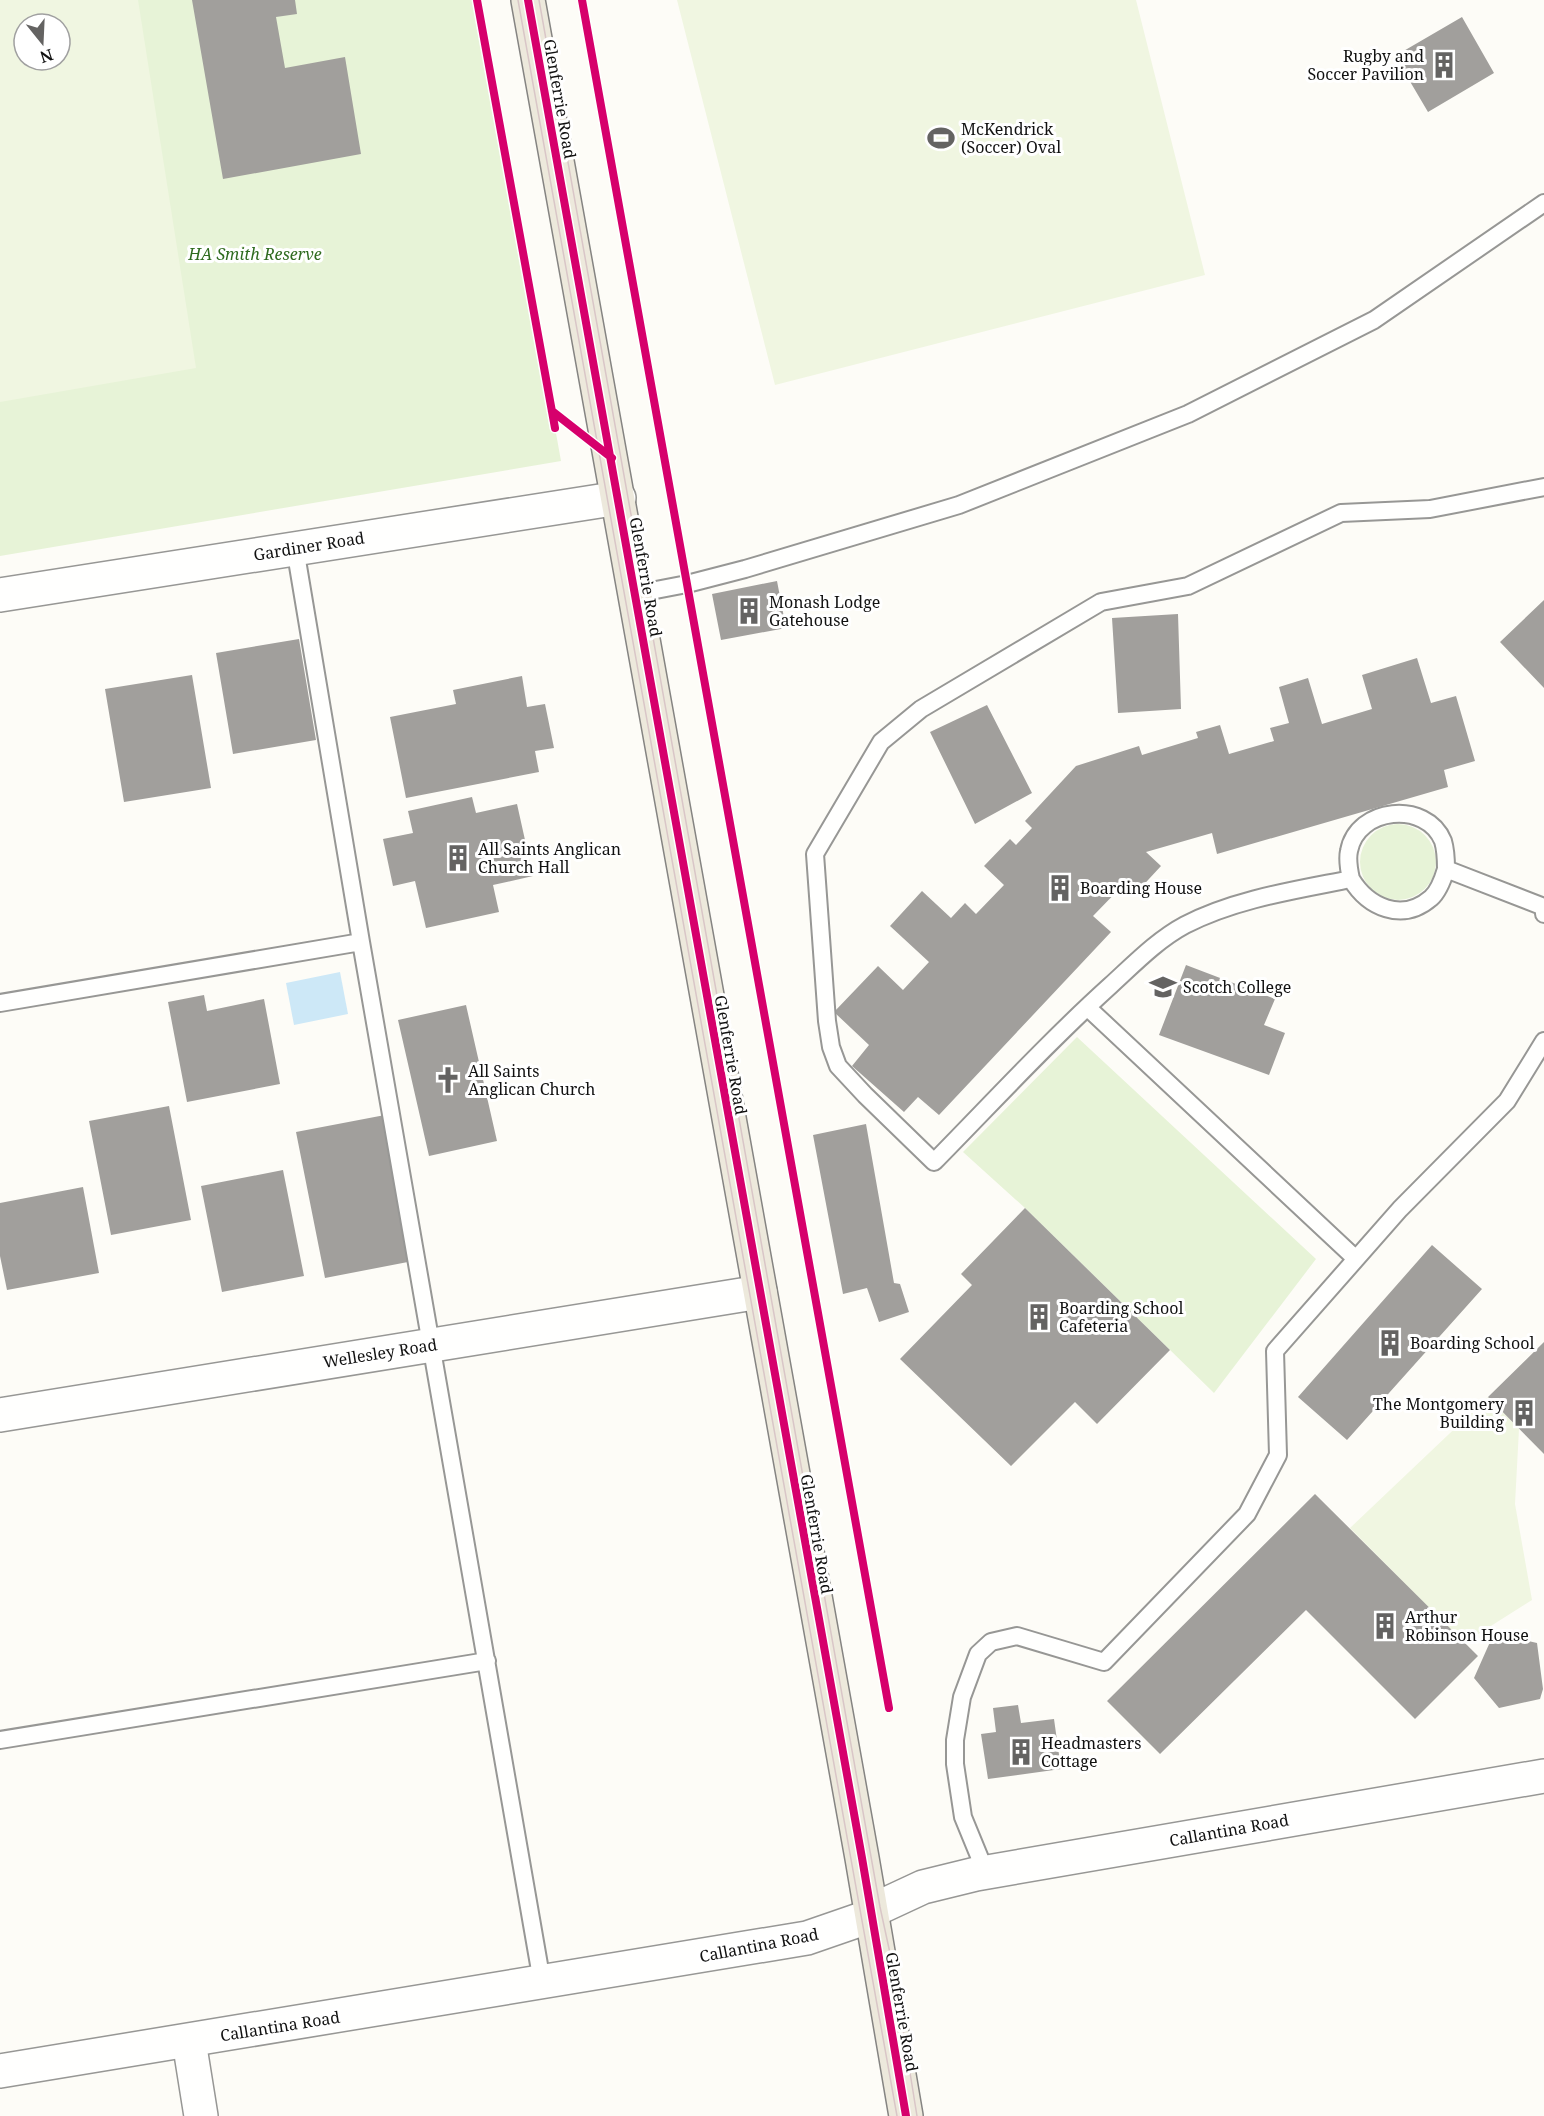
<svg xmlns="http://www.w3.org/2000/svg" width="1544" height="2116" viewBox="0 0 1544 2116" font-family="'Noto Serif',serif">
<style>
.green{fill:#e7f3d7;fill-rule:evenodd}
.pitch{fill:#f0f6e1;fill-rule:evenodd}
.water{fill:#cde8f7}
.building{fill:#a19f9c}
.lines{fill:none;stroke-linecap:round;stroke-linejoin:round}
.service-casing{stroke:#979795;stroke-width:20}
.minor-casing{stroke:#979795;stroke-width:36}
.tertiary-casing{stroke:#979795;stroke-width:36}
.primary-casing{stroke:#858482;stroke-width:36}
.service{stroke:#fffffe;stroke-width:16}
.minor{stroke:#fffffe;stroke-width:33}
.tertiary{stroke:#fffffe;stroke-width:33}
.primary{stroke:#ede9dc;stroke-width:33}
.tram{stroke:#d9c6c7;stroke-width:1.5}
.cycleway-casing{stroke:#fff;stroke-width:11}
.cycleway{stroke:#d6006c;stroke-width:8}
.labels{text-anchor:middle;stroke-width:6;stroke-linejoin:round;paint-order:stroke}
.poi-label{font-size:16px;fill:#111;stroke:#fff;text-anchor:start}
.street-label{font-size:16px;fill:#111;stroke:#fff}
.park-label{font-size:16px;font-style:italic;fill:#2f6b1f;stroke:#fff}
</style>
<rect width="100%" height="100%" fill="#fdfcf7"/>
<path class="green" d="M 0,0 L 478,0 L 561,461 L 0,556 ZM 24,24 L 60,24 L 60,60 L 24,60 Z
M1360 862a38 38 0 1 1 76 0a38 38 0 1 1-76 0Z
M 1077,1037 L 1316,1259 L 1214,1393 L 1025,1208 L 963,1152 Z"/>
<path class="pitch" d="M 0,0 L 138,0 L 196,368 L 0,402 ZM 24,24 L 60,24 L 60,60 L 24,60 Z
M 677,0 L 1136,0 L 1205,275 L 775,385 Z
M 1488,1397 L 1519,1429 L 1515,1504 L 1532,1600 L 1464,1643 L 1350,1528 Z"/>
<path class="water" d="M 340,972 L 348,1014 L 294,1025 L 286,983 Z"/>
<path class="building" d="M 192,0 L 295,0 L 297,14 L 276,17 L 285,68 L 345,57 L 361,154 L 223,179 Z
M 1462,17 L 1494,73 L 1428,112 L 1395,56 Z
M 777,581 L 786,628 L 721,640 L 712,594 Z
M 1544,600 L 1544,688 L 1500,642 Z
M 1178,614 L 1181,709 L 1118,713 L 1112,618 Z
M 299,639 L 316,740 L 233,754 L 216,653 Z
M 1417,658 L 1431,703 L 1456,696 L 1475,761 L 1444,770 L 1448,787 L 1217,854 L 1212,833 L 1146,852 L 1161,866 L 1136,893 L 1125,883 L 1093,916 L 1111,932 L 939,1115 L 918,1097 L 904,1112 L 852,1066 L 869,1045 L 834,1012 L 878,966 L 903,990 L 929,962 L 890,926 L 922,891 L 951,918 L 965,903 L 976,914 L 1004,885 L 984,866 L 1010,839 L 1016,845 L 1032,828 L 1025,821 L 1076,766 L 1139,746 L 1142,755 L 1198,738 L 1196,732 L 1220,725 L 1229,754 L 1274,741 L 1270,728 L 1289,723 L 1279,687 L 1308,678 L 1322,724 L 1372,709 L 1362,675 Z
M 192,675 L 211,788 L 124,802 L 105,689 Z
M 522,676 L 527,707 L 545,704 L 554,748 L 535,751 L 539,772 L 406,798 L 390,717 L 456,704 L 453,690 Z
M 987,705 L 1032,793 L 975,824 L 930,732 Z
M 472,797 L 476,813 L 517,804 L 533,876 L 493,885 L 499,912 L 426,928 L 415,881 L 393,886 L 383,839 L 413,833 L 408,811 Z
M 1186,965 L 1275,999 L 1264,1025 L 1285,1033 L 1269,1075 L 1159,1035 Z
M 204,995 L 207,1011 L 264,999 L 280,1084 L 187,1102 L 168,1002 Z
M 466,1005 L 497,1141 L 429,1156 L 398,1020 Z
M 169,1106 L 191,1220 L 111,1235 L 89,1121 Z
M 385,1115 L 413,1261 L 325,1278 L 296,1132 Z
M 866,1124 L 894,1283 L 900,1284 L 909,1312 L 879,1322 L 867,1288 L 843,1294 L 813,1135 Z
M 283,1170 L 304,1276 L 222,1292 L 201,1186 Z
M 83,1187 L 99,1273 L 7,1290 L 0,1256 L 0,1203 Z
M 1025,1208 L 1170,1350 L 1097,1424 L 1075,1402 L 1011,1466 L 900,1359 L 972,1285 L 961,1274 Z
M 1432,1245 L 1482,1289 L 1347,1440 L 1298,1397 Z
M 1544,1342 L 1544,1454 L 1488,1397 Z
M 1315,1494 L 1478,1656 L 1415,1719 L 1306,1610 L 1160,1754 L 1107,1701 Z
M 1494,1633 L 1537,1643 L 1543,1689 L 1540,1699 L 1499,1708 L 1474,1678 Z
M 1018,1705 L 1021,1723 L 1054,1719 L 1061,1769 L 988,1779 L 981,1734 L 996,1732 L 993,1708 Z"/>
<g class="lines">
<defs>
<path id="service" d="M 1544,487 L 1430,509 L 1341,513 L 1188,586 L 1101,602 L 921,709 L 881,742 L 815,854 L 827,1021 L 831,1047 L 838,1066 L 865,1095 L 934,1162 C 992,1103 1049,1041 1111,985 C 1134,964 1157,940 1185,925 C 1235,899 1296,890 1351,879 C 1368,907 1402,923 1431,898 C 1439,891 1443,879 1446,869 L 1544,907 L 1544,914
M 295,548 L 361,942 L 542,1982
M 635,594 L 687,584 L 745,569 L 959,505 L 1188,414 L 1374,320 L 1544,203
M 1351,879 C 1349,870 1347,860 1349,851 C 1357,807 1426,800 1443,841 C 1446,851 1446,860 1446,869
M 0,1003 L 361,942
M 1087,1007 L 1356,1259
M 0,1740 L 487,1661
M 986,1873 L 963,1817 L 955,1764 L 955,1740 L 962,1697 L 978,1654 L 991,1642 L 1017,1636 L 1104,1662 L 1247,1514 L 1278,1455 L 1275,1351 L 1400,1209 L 1507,1101 L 1544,1041"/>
<path id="minor" d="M 0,1415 L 760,1292
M 189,2041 L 201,2116"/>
<path id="tertiary" d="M 0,595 L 619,498
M 0,2071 L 807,1938 L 862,1919 L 880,1907 L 923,1887 L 976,1874 L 1544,1776"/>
<path id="primary" d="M 528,0 L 862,1858 L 906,2116"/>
</defs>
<use href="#service" class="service-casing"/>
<use href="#minor" class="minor-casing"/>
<use href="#tertiary" class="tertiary-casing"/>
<use href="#primary" class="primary-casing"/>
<use href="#service" class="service"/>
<use href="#minor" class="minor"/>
<use href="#tertiary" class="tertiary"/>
<use href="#primary" class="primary"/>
<path class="tram" d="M 518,0 L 897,2116
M 539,0 L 880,1907 L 893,1967 L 917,2116"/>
<defs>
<path id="cycleway" d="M 477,0 L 555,428
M 528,0 L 862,1858 L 906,2116
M 582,0 L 889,1708
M 552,411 L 612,458"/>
</defs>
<use href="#cycleway" class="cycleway-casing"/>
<use href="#cycleway" class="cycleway"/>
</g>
<defs>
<symbol id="building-bare" viewBox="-9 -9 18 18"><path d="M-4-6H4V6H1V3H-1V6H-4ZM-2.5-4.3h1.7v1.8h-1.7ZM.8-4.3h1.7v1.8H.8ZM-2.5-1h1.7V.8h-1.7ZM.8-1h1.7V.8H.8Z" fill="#646362" stroke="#fff" stroke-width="2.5" paint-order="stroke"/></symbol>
<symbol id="stadium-bare" viewBox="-9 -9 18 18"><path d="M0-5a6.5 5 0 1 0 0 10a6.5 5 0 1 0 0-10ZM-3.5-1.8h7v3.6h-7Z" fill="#646362" stroke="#fff" stroke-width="2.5" paint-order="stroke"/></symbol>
<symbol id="school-bare" viewBox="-9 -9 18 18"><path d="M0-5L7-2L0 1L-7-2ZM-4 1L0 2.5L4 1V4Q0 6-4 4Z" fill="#646362" stroke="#fff" stroke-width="2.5" paint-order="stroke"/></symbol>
<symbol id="church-bare" viewBox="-9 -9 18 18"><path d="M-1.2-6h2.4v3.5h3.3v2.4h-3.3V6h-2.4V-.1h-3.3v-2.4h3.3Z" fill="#646362" stroke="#fff" stroke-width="2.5" paint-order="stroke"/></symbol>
</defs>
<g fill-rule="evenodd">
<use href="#building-bare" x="1425" y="46" width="38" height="38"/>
<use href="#stadium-bare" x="922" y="119" width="38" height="38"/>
<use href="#building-bare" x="730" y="592" width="38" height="38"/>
<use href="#building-bare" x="439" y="839" width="38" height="38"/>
<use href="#building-bare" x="1041" y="869" width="38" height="38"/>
<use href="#school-bare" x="1144" y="968" width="38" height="38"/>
<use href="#church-bare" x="429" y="1061" width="38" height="38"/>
<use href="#building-bare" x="1020" y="1298" width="38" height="38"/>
<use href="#building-bare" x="1371" y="1324" width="38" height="38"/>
<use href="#building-bare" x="1505" y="1394" width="38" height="38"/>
<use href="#building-bare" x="1366" y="1607" width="38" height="38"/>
<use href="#building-bare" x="1002" y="1733" width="38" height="38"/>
</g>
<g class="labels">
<g class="poi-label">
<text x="1424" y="62" text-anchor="end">Rugby and<tspan x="1424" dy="18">Soccer Pavilion</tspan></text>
<text x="961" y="135">McKendrick<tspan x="961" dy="18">(Soccer) Oval</tspan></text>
<text x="769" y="608">Monash Lodge<tspan x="769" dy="18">Gatehouse</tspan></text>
<text x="478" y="855">All Saints Anglican<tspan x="478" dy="18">Church Hall</tspan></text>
<text x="1080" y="894">Boarding House</text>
<text x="1183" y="993">Scotch College</text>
<text x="468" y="1077">All Saints<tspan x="468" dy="18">Anglican Church</tspan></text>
<text x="1059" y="1314">Boarding School<tspan x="1059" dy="18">Cafeteria</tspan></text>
<text x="1410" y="1349">Boarding School</text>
<text x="1504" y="1410" text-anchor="end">The Montgomery<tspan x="1504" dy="18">Building</tspan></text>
<text x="1405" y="1623">Arthur<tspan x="1405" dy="18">Robinson House</tspan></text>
<text x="1041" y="1749">Headmasters<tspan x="1041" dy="18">Cottage</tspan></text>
</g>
<g class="street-label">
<text transform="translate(560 99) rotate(80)" y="6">Glenferrie Road</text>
<text transform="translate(309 546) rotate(-9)" y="6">Gardiner Road</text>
<text transform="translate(646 577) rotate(80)" y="6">Glenferrie Road</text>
<text transform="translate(731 1055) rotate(80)" y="6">Glenferrie Road</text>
<text transform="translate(380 1353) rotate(-9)" y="6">Wellesley Road</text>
<text transform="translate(817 1534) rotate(80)" y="6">Glenferrie Road</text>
<text transform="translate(1229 1830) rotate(-10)" y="6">Callantina Road</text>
<text transform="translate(759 1945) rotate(-11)" y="6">Callantina Road</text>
<text transform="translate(902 2012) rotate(80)" y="6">Glenferrie Road</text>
<text transform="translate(280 2026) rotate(-9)" y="6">Callantina Road</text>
</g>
<g class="park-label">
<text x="255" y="260">HA Smith Reserve</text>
</g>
</g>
<g transform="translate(42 42) rotate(162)"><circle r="28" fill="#ffffff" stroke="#a0a0a0" stroke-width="1.5"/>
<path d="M0-4.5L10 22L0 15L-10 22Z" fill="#646362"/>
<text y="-9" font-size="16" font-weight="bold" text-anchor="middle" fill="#111111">N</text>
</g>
</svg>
